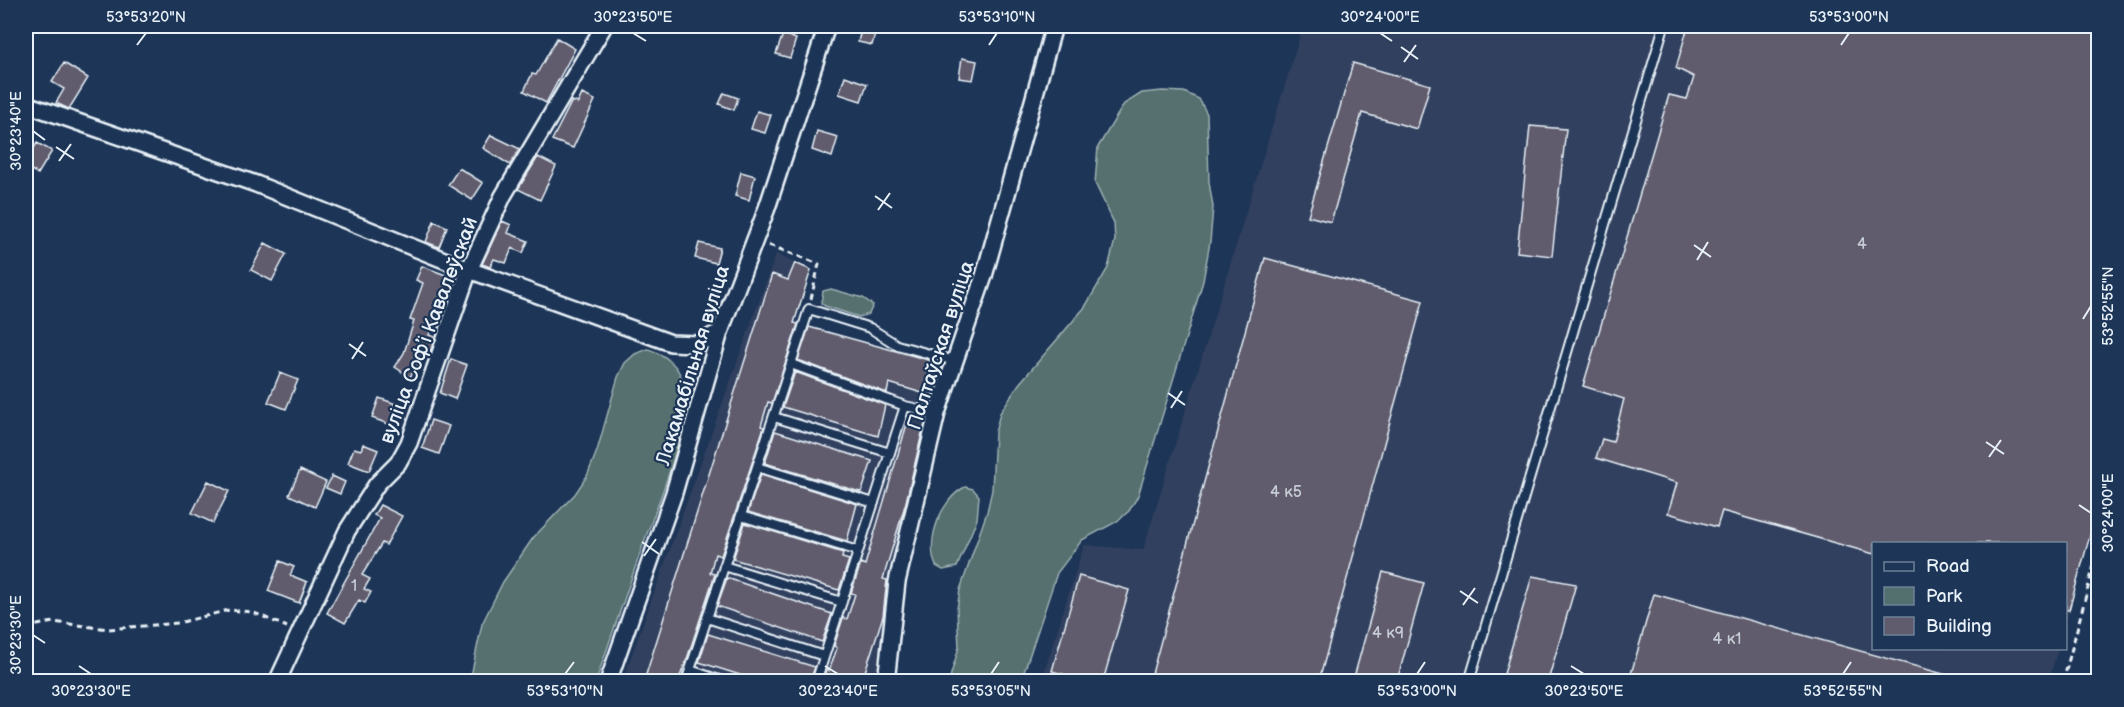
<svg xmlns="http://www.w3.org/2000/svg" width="2124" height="707" viewBox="0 0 2124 707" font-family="'Balsamiq Sans',sans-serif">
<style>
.built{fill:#31405e}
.green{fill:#54706e;stroke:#9eb0b3;stroke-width:1.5}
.building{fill:#605b6d;stroke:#e8f1f8;stroke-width:1.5}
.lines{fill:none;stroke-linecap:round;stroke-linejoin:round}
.service-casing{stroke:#e8f1f8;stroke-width:12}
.minor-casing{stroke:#e8f1f8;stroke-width:20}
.path{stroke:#e8f1f8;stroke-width:3;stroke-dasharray:6 4.5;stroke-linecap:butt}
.service{stroke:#1d3557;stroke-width:8}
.minor{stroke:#1d3557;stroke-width:15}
.ticks{fill:none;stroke:#e8f1f8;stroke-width:2}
.labels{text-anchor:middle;stroke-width:4.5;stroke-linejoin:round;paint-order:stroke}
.number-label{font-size:16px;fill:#c6ccd5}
.street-label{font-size:20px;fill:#e8f1f8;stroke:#1d3557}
.neatline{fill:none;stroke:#e8f1f8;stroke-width:2}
.ticks-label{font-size:15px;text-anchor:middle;fill:#e8f1f8}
</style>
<rect width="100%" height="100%" fill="#1d3557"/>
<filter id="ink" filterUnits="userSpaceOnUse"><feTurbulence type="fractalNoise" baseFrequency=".0167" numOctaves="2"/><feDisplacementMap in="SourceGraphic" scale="12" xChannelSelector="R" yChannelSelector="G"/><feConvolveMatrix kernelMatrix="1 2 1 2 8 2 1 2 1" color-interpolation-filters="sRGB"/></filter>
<g filter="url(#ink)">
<path class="built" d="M 1303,26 L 2098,26 L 2098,509 L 2066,622 L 2066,544 L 1874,544 L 1874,648 L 2058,649 L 2048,681 L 1041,682 L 1084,545 L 1143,550 Z
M 776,254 L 811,270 L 795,322 L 944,365 L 895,583 L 880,681 L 622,682 Z"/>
<path class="green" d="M 1162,91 L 1184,92 L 1199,99 L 1207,114 L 1209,182 L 1213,207 L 1210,242 L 1203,281 L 1138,496 L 1129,511 L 1116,522 L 1082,540 L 1057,573 L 1021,681 L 949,681 L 959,647 L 957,609 L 960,590 L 987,512 L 992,490 L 995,433 L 1000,413 L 1019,384 L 1085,307 L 1108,268 L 1115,240 L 1114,223 L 1095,183 L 1098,147 L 1124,104 L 1142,93 Z
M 831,289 L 863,298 L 873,305 L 869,314 L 859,317 L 825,306 L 821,303 L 823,291 Z
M 648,349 C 665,355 678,364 683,382 C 693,422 658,503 644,542 C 628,589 612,635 596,681 L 470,681 L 482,624 L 503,582 L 533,538 L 575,494 L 587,476 L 597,451 L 618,377 L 625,363 L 635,354 Z
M 965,487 L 973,489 L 979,496 L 977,519 L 957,567 L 943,570 L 936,566 C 925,541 941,499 965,487 Z"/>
<path class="building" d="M 862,26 L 877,26 L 872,45 L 858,42 Z
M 1688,26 L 2098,28 L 2098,507 L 2069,610 L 2066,610 L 2066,543 L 1874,543 L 1874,554 L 1722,511 L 1717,527 L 1668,513 L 1677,483 L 1596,458 L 1602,439 L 1613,442 L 1624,399 L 1583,386 L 1669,95 L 1687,99 L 1694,77 L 1676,68 Z
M 783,34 L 796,39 L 790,58 L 776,54 Z
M 557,38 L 575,49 L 546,103 L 524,91 L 532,74 L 536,75 Z
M 962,58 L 977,61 L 973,80 L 959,78 Z
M 64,63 L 88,78 L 69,109 L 56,103 L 64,89 L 52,82 Z
M 1353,63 L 1430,85 L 1417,129 L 1362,113 L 1331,222 L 1308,216 Z
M 845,76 L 867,84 L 861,101 L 839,94 Z
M 724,93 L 738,98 L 734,110 L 719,104 Z
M 582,94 L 595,100 L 573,148 L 552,140 L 572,101 L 578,103 Z
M 757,111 L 771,115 L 765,133 L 751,129 Z
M 1530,126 L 1566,129 L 1552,256 L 1517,252 Z
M 817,131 L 838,137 L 832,157 L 812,150 Z
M 491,135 L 520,149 L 510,165 L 483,148 Z
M 37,143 L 52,151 L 38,174 L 26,167 L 26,161 Z
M 538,157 L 556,166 L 540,200 L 518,189 Z
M 459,168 L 483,183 L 472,200 L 448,185 Z
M 741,172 L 755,176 L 749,200 L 735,196 Z
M 434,221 L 447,227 L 439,247 L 426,242 Z
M 502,221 L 511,225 L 508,233 L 528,241 L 523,253 L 512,248 L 506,263 L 494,259 L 490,267 L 482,264 Z
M 265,243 L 286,254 L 272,281 L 251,270 Z
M 699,243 L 720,248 L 716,263 L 695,258 Z
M 1265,258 L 1423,301 L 1319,681 L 1150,681 Z
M 795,263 L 811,270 L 794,323 L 798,324 L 772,403 L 768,402 L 761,426 L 764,427 L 721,556 L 715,554 L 710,573 L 715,574 L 687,659 L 678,681 L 644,681 L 772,274 L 788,280 Z
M 422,266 L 456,279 L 443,308 L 439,307 L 429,335 L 435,337 L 431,350 L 428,350 L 410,377 L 395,367 L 404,353 L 414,321 L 410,320 L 423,283 L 416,280 Z
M 809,327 L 943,364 L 932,396 L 889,383 L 887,393 L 798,360 Z
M 451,359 L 467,365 L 455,399 L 440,393 Z
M 795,372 L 885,405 L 878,436 L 783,407 Z
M 280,373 L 298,380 L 286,409 L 268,402 Z
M 379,398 L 396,404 L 394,409 L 400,411 L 394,426 L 372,418 Z
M 431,420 L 449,426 L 439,454 L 422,448 Z
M 907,424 L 923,429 L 906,502 L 883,579 L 887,580 L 883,616 L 862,681 L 822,681 L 826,670 L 829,671 L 837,648 L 834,646 L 843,618 L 847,619 L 855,594 L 851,593 L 861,563 L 865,565 Z
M 775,431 L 872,461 L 862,491 L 860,492 L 765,463 Z
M 363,444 L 378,450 L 369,471 L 348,463 L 354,448 L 361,450 Z
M 300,470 L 326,482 L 315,507 L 289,495 Z
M 761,474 L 857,504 L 847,541 L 748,512 Z
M 332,476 L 345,482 L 340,494 L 326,488 Z
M 208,481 L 229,491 L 213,523 L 192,513 Z
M 380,505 L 402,516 L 386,545 L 382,543 L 362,575 L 370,579 L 364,589 L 371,592 L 365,603 L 359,600 L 345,623 L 327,613 L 380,518 L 374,515 Z
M 745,523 L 843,553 L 842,558 L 849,560 L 839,590 L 733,559 Z
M 280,561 L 294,567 L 290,575 L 307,582 L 299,603 L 268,591 Z
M 1383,572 L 1424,583 L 1397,681 L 1353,681 Z
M 1079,576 L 1129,590 L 1103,681 L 1088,681 L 1052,671 Z
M 1532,576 L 1576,584 L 1548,681 L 1502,681 Z
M 727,578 L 832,614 L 822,642 L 717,606 Z
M 1654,594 L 1958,678 L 1958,681 L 1629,681 Z
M 708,634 L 815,667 L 810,681 L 759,681 L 699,662 Z"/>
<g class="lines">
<defs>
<path id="service" d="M 791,364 L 905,406
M 774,417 L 890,453
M 757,467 L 874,503
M 741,516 L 858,551
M 724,566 L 842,602
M 707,618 L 824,656
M 690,670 L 725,682
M 686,682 L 809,309 L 870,328 L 897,345 L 955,361
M 816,682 L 905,406 L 937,413
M 1469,682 L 1664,26"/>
<path id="minor" d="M 26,104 L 256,184 L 469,270 L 671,343 L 697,344 L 720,332
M 277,682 L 347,531 L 377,484 L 398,463 L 409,443 L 469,270 L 503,196 L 604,26
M 608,682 L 674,493 L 720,332 L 767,208 L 827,26
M 886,682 L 897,582 L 937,413 L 984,276 L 1054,26"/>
</defs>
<use href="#service" class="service-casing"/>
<use href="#minor" class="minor-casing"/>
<path class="path" d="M 26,30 L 30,26
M 769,245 L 819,264 L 811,299
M 26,627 L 54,622 L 108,629 L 178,623 L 229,610 L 252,612 L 287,627
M 2063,682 L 2098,550"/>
<use href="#service" class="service"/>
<use href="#minor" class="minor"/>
</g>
</g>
<path class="ticks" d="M 633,33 L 646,41M 1380,33 L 1392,41M 137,45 L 146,33M 989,45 L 997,33M 1841,45 L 1849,33M 1401,47 L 1418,59M 1404,62 L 1416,45M 33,131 L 45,140M 56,147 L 74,159M 59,161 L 71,144M 875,196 L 892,208M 878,210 L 890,193M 1694,245 L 1711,257M 1697,260 L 1708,242M 2083,319 L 2091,306M 349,344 L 366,356M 352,359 L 363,342M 1168,393 L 1185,405M 1171,408 L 1182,391M 1986,442 L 2004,454M 1989,457 L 2001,440M 2079,505 L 2091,513M 642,542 L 659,554M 644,556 L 656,539M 1460,591 L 1478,603M 1463,605 L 1475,588M 33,635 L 45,643M 79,666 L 91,674M 825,666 L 838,674M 1571,666 L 1584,674M 565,674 L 574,662M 991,674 L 999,662M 1417,674 L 1425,662M 1843,674 L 1851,662"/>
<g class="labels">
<g class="number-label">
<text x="1862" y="249">4</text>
<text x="1286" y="497">4 к5</text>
<text x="354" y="591">1</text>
<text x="1388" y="638">4 к9</text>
<text x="1727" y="644">4 к1</text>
</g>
<g class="street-label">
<text transform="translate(428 330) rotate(-69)" y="7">вуліца Софʼі Кавалеўскай</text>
<text transform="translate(940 345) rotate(-72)" y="7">Палтаўская вуліца</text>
<text transform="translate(692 365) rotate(-73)" y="7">Лакамабільная вуліца</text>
</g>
</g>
<rect width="2124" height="707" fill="none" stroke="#1d3557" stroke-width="66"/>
<rect x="1872" y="542" width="195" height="108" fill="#1d3557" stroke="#6e8097" stroke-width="1.5"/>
<rect x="1884" y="562" width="30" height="9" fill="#1d3557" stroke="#6e8097" stroke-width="1.5"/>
<text x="1926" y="572" font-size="18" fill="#e8f1f8">Road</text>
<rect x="1884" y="587" width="30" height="18" fill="#54706e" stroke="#6e8097" stroke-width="1.5"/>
<text x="1926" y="602" font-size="18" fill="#e8f1f8">Park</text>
<rect x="1884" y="617" width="30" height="18" fill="#605b6d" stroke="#6e8097" stroke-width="1.5"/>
<text x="1926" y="632" font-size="18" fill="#e8f1f8">Building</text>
<rect x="33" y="33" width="2058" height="641" class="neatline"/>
<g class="ticks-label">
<text x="146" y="22">53°53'20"N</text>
<text x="633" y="22">30°23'50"E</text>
<text x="997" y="22">53°53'10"N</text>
<text x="1380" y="22">30°24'00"E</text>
<text x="1849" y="22">53°53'00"N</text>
<text transform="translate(16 131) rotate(-90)" y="5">30°23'40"E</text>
<text transform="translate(2108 306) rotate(-90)" y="5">53°52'55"N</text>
<text transform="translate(2108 513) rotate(-90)" y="5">30°24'00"E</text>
<text transform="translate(16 635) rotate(-90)" y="5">30°23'30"E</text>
<text x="91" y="696">30°23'30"E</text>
<text x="565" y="696">53°53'10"N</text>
<text x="838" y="696">30°23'40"E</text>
<text x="991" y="696">53°53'05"N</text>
<text x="1417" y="696">53°53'00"N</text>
<text x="1584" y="696">30°23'50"E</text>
<text x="1843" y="696">53°52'55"N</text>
</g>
</svg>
